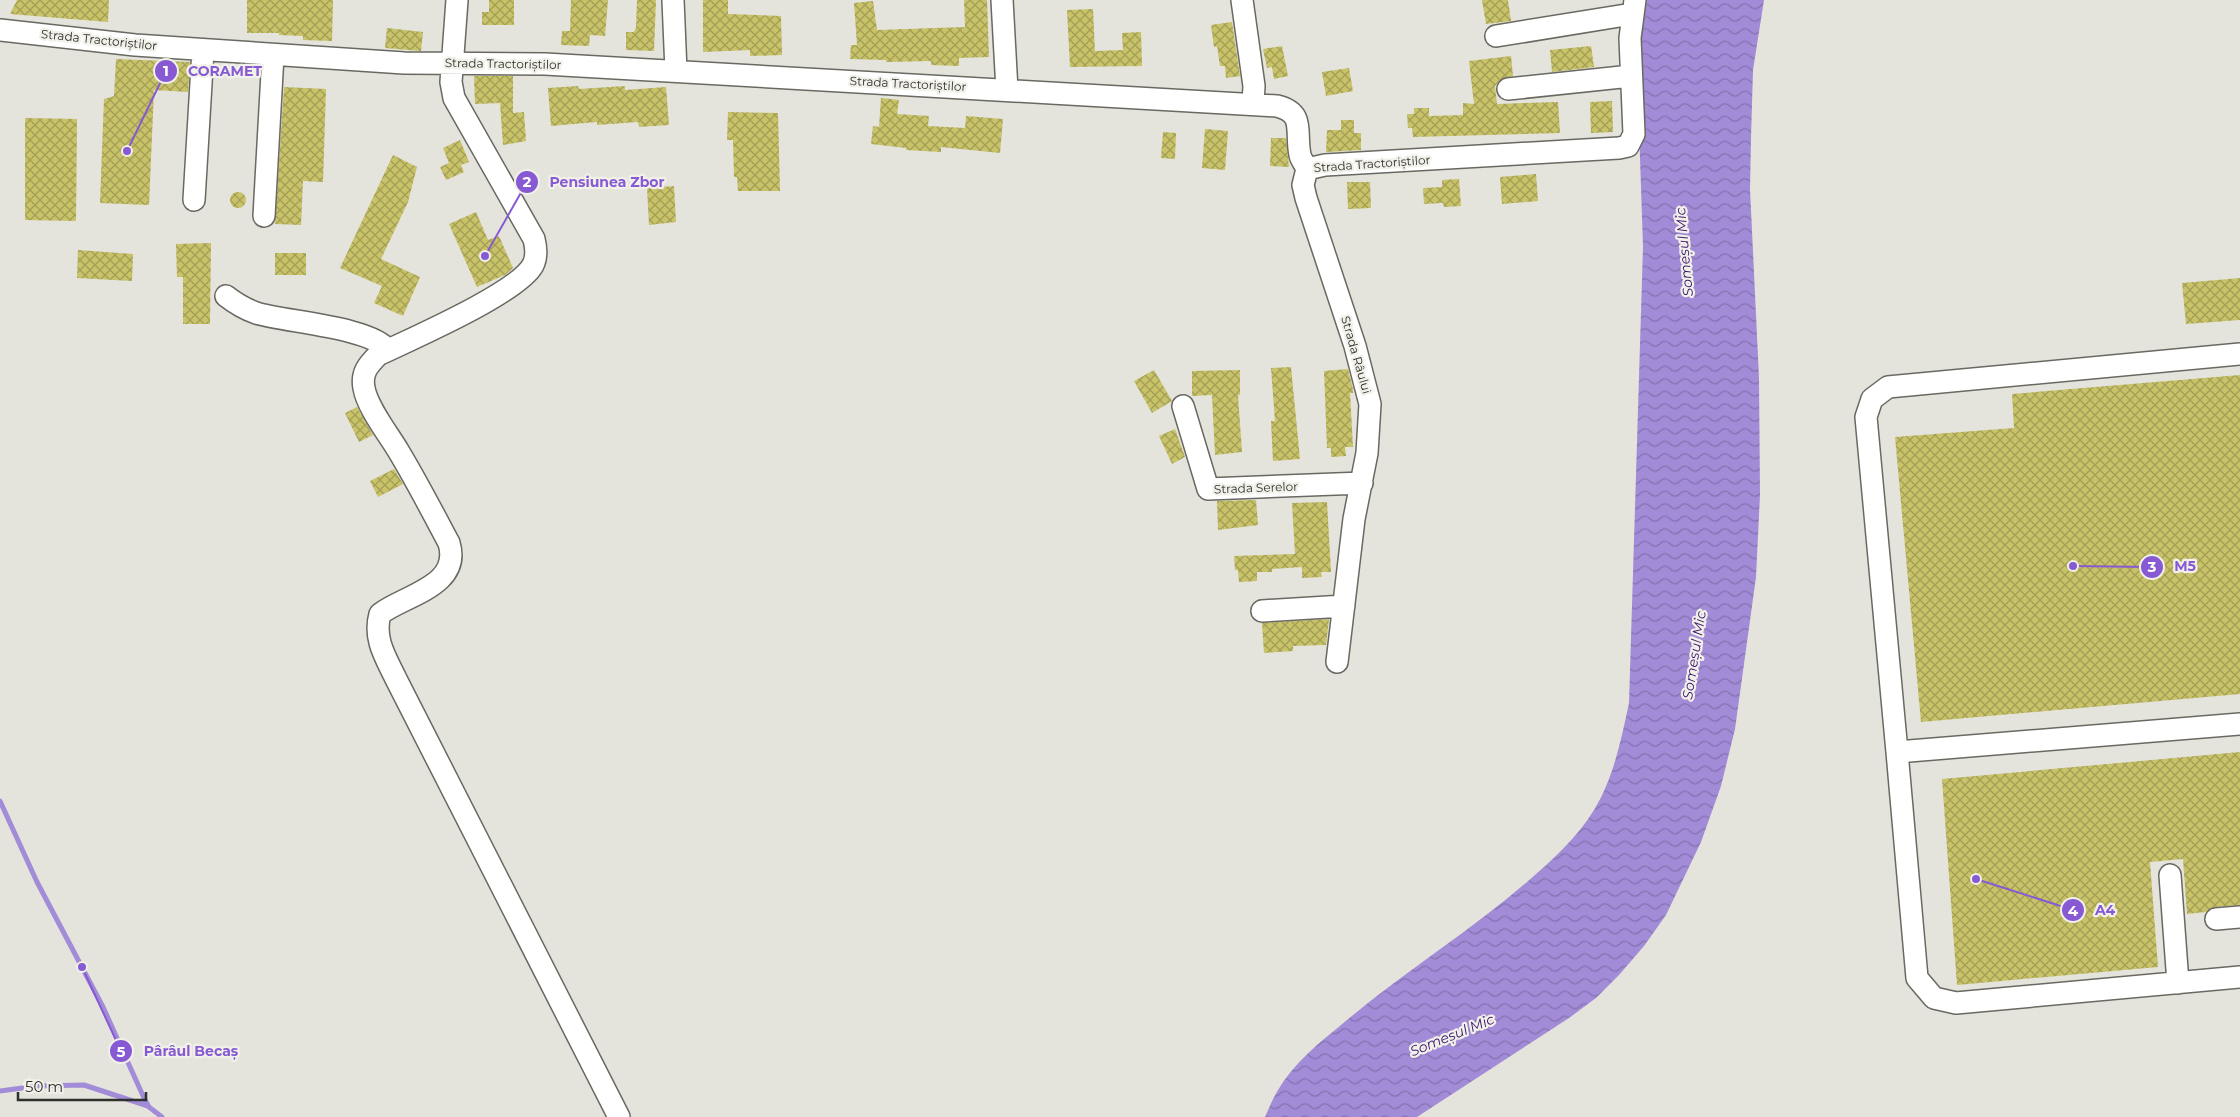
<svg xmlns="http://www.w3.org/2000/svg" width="2240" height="1117" viewBox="0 0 2240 1117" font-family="Montserrat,sans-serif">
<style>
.water{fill:url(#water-waves)}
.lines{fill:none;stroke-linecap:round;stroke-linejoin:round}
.stream{stroke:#a28bd7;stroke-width:5}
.building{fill:url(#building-cross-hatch)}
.minor-casing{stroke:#696962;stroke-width:24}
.minor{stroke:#fff;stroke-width:21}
.labels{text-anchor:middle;stroke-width:4.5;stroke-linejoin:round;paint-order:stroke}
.street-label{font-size:12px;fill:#2f2f2c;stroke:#f1f1e9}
.water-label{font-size:14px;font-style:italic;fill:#3c136e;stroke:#f1f1e9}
.leader{fill:none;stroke:#875ad4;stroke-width:2}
.callout-dot{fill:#875ad4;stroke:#f1f1e9;stroke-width:2}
.mark-label{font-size:15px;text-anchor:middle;font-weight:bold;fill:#fff}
.callout-label{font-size:14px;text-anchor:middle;font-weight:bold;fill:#875ad4;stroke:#f1f1e9;stroke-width:4.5;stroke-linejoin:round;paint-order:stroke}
</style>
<defs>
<pattern id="water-waves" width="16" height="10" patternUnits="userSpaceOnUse" patternTransform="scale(1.25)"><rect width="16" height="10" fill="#a28bd7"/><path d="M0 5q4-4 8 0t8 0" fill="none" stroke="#8472af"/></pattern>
<pattern id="building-cross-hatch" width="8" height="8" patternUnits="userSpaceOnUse" patternTransform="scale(1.25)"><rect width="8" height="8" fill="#c8c268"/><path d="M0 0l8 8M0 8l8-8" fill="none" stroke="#a39e56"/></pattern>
</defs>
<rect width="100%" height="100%" fill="#e4e4dc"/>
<path class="water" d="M 1646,0 L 1764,0 L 1753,70 L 1751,138 L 1750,189 L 1759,378 L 1760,495 L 1756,577 L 1735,729 L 1721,786 L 1701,842 L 1666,915 L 1644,946 L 1619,975 L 1596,998 L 1569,1018 L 1417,1117 L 1265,1117 C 1269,1108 1273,1098 1278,1090 C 1293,1064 1319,1043 1341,1025 C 1401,974 1468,933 1527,882 C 1552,860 1577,838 1594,810 C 1614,777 1621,740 1629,703 L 1643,247 L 1638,98 L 1640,48 Z"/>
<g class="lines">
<path class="stream" d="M 0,801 L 37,882 L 103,1007 L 144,1098 L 149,1107 L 162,1117
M 0,1091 L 37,1086 L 84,1085 L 148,1106"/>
</g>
<path class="building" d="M 17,0 L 109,0 L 108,22 L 10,14 Z
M 247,0 L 333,0 L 332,41 L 303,40 L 303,36 L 279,35 L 279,33 L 247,33 Z
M 489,0 L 514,0 L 514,25 L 482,25 L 482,12 L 489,12 Z
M 571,0 L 608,0 L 605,36 L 590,35 L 589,46 L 561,45 L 562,31 L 570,31 Z
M 637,0 L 656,0 L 654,51 L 626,50 L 626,32 L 634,32 L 636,27 Z
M 703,0 L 728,0 L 728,14 L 781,16 L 782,55 L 750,56 L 750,50 L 703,52 Z
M 964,0 L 987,0 L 989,57 L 959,58 L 959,66 L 931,65 L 931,61 L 886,62 L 886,60 L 850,59 L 851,45 L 857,45 L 854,3 L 873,1 L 877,30 L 965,27 Z
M 1482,0 L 1508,0 L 1511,21 L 1486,24 Z
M 1093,9 L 1095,51 L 1123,50 L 1122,33 L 1141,32 L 1142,66 L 1070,67 L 1067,10 Z
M 1232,22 L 1240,76 L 1226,78 L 1225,66 L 1220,66 L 1217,46 L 1214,47 L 1211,25 Z
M 387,28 L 423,32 L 421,51 L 385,48 Z
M 1282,46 L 1288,76 L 1274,79 L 1272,67 L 1267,68 L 1263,49 Z
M 1591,46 L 1594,67 L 1552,72 L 1550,50 Z
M 1511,56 L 1513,76 L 1501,79 L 1495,86 L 1497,104 L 1558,102 L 1560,133 L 1413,137 L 1412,128 L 1408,128 L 1407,114 L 1414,114 L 1414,108 L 1429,108 L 1429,116 L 1463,115 L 1463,103 L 1474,104 L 1469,61 Z
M 116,59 L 190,62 L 188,92 L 154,90 L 149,205 L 100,203 L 104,99 L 114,96 Z
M 1349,68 L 1353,91 L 1326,96 L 1322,72 Z
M 474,76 L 513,76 L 513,113 L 524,112 L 526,141 L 503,145 L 500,103 L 475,104 Z
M 578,86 L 579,89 L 625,86 L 625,90 L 666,87 L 669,125 L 639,127 L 638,122 L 597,125 L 597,122 L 551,126 L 548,88 Z
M 284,87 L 326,89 L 323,182 L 303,181 L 301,225 L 275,224 Z
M 881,98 L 899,100 L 897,114 L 929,116 L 928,126 L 965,128 L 966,116 L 1003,119 L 1000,153 L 941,147 L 941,152 L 906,150 L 906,148 L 871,144 L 873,126 L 879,127 Z
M 1612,101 L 1613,132 L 1591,133 L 1590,102 Z
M 728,112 L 778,113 L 780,191 L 738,191 L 737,177 L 734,177 L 733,140 L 727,140 Z
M 25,118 L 77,119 L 76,221 L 25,220 Z
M 1341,120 L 1354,120 L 1354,133 L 1361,133 L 1361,150 L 1326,152 L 1327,130 L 1341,130 Z
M 1205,129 L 1228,131 L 1225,170 L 1202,168 Z
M 1163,132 L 1176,133 L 1175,159 L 1161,158 Z
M 1271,138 L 1286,138 L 1289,167 L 1270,166 Z
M 460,140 L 469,162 L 461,165 L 464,172 L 446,180 L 440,167 L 449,163 L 443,148 Z
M 393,155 L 417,167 L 408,202 L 381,259 L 420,277 L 403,316 L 374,303 L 382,286 L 340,268 Z
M 1536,174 L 1538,201 L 1502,204 L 1500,177 Z
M 1459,179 L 1461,206 L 1444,207 L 1443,203 L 1424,204 L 1423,188 L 1442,187 L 1442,180 Z
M 1347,182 L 1370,182 L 1371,208 L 1348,209 Z
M 674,186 L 676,222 L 649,225 L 647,188 Z
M230 200a8 8 0 1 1 16 0a8 8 0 1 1-16 0Z
M 476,212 L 488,240 L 499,236 L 513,268 L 505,275 L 477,287 L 449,224 Z
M 211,243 L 210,324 L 183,324 L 183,277 L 177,277 L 176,244 Z
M 78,250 L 133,254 L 132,281 L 77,278 Z
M 275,253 L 306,253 L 306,275 L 275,275 Z
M 2240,278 L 2240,320 L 2186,324 L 2182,283 Z
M 1291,367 L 1300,459 L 1273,461 L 1271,421 L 1275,421 L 1271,368 Z
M 1348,369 L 1353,389 L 1353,393 L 1350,393 L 1353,447 L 1345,447 L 1346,456 L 1331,457 L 1331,448 L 1327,448 L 1324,371 Z
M 1154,370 L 1172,401 L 1152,413 L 1134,381 Z
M 1240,370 L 1240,395 L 1238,395 L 1242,452 L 1215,455 L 1212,395 L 1192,396 L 1192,371 Z
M 2240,375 L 2240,694 L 1921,722 L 1895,437 L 2014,428 L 2012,394 Z
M 357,407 L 373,435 L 359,442 L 345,413 Z
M 1175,429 L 1185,457 L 1172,464 L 1159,436 Z
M 394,469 L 403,484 L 378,497 L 370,481 Z
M 1256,500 L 1258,525 L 1218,530 L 1217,501 Z
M 1327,502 L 1331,572 L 1321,572 L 1322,577 L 1302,578 L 1302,567 L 1272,569 L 1272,572 L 1257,572 L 1257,581 L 1239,582 L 1238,570 L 1235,570 L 1234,556 L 1295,554 L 1292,503 Z
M 1329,619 L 1326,645 L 1293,646 L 1293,651 L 1264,653 L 1262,623 Z
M 2240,752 L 2240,905 L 2215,907 L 2206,912 L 2187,914 L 2183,859 L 2150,862 L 2158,967 L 1957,985 L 1942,779 Z"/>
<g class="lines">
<defs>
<path id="minor" d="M 457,0 L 451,82 L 454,98 L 534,239 C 536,247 537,257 533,265 C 518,293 411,339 378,355 C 368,365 361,373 364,388 C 367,407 389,435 399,452 C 417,482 433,513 449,543 C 462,586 405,595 380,614 C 373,639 386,658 396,679 L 619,1117
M 673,0 L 676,71
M 1002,0 L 1007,90
M 1242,0 L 1254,86 L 1253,104
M 0,30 L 135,45 L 404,63 L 545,64 L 1277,106 C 1306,113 1295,132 1300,155 C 1301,160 1305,164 1307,169
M 1496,36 L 1632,14
M 1508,89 L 1631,76
M 1307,169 L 1303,185 L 1306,198 L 1355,346 L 1370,404 L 1367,453 L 1354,519 L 1337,662
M 1307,169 L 1325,165 L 1619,148 L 1628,146 L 1634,134 L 1630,38 L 1635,0
M 194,200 L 203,50
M 264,216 L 273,55
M 226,296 C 235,303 245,309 256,313 C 285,322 371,327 388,350
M 1183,406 L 1208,489 L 1362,483
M 1262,611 L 1344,606
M 2240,724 L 1897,752 L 1917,978 L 1934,998 L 1956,1003 L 2240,977
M 1897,752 L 1866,417 L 1872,399 L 1888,387 L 2240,354
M 2170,875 L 2178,983
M 2216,919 L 2240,917"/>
</defs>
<use href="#minor" class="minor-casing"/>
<use href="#minor" class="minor"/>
</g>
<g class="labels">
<g class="street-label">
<text transform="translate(99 40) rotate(6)" y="4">Strada Tractoriștilor</text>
<text transform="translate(503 64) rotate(1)" y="4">Strada Tractoriștilor</text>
<text transform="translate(908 84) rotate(3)" y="4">Strada Tractoriștilor</text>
<text transform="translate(1372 164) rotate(-4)" y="4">Strada Tractoriștilor</text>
<text transform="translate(1356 355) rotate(74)" y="4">Strada Râului</text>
<text transform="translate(1256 488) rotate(-2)" y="4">Strada Serelor</text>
</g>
<g class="water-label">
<text transform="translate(1684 252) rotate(-95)" y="5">Someșul Mic</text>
<text transform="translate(1694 655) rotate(-81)" y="5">Someșul Mic</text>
<text transform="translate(1452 1035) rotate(-22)" y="5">Someșul Mic</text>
</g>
</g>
<path class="leader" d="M127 151L166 71M485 256L527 182M2073 566L2152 567M1976 879L2073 910M82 967L121 1051"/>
<g class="callout-dot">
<circle cx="127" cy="151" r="5"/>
<circle cx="485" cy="256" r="5"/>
<circle cx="2073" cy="566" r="5"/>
<circle cx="1976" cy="879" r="5"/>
<circle cx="82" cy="967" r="5"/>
<circle cx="166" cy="71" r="12"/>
<circle cx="527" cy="182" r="12"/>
<circle cx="2152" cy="567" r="12"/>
<circle cx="2073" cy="910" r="12"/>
<circle cx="121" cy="1051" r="12"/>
</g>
<g class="mark-label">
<text x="166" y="76">1</text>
<text x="527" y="187">2</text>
<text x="2152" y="572">3</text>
<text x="2073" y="916">4</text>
<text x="121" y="1057">5</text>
</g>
<g class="callout-label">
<text x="225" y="76">CORAMET</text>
<text x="607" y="187">Pensiunea Zbor</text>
<text x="2185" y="571">M5</text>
<text x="2105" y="915">A4</text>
<text x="191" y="1056">Pârâul Becaș</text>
</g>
<path d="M18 1092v8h128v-8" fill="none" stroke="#2f2f2c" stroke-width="2.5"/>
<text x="25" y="1092" font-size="15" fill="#2f2f2c" stroke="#f1f1e9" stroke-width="4" paint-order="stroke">50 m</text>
</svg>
